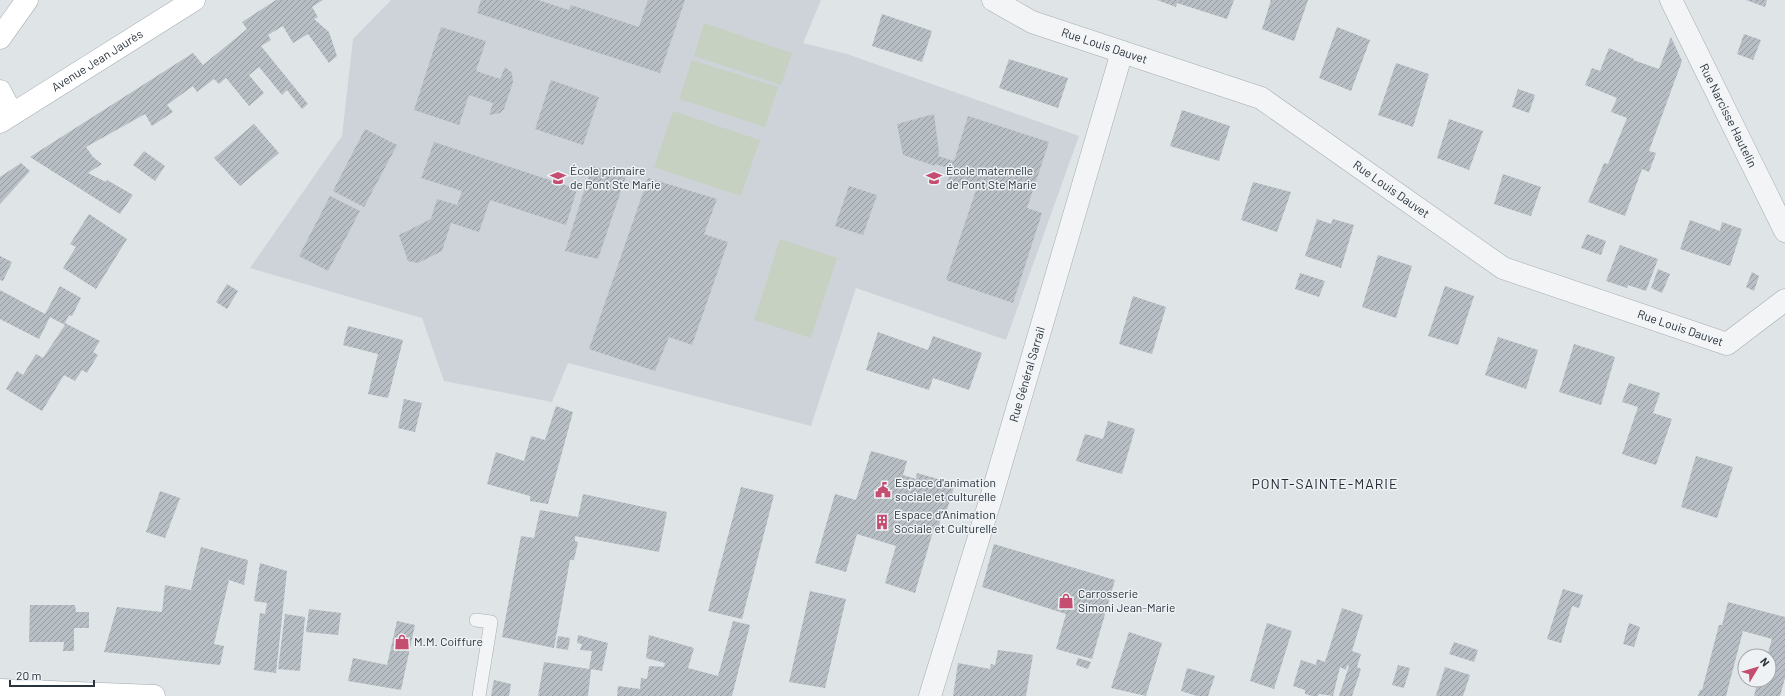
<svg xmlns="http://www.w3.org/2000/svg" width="1785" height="696" viewBox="0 0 1785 696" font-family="Barlow,sans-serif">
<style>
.built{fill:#ced3d9}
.pitch{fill:#c7d1c1}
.building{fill:url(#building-hatch)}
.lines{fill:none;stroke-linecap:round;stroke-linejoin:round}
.lane-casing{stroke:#a5acb1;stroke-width:14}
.street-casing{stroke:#a5acb1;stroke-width:23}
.secondary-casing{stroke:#a5acb1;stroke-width:23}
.primary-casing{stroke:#a0aab2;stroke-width:23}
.lane{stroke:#f2f4f6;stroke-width:13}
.street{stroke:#f2f4f6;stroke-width:22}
.secondary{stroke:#fff;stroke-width:22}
.primary{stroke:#fff;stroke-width:22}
.labels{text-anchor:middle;stroke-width:3;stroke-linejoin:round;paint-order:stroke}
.street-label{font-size:12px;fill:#29343e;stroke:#eff2f5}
.poi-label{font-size:12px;fill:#29343e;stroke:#eff2f5;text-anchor:start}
.quarter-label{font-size:14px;letter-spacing:1px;fill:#1c252e;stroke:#eff2f5}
</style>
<defs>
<pattern id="building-hatch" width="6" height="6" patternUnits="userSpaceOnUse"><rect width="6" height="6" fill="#b7bec4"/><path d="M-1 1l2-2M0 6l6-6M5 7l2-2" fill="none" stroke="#959ba1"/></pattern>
</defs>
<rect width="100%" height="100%" fill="#dfe4e7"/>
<path class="built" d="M 391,0 L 821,0 L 803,43 L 847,54 L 1079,136 L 1006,340 L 856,288 L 811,426 L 568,363 L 552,402 L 444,381 L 422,318 L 250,268 L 342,136 L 353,39 Z"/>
<path class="pitch" d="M 704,23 L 792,53 L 781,85 L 694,56 Z
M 692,60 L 778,87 L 765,127 L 679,99 Z
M 673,111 L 760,140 L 741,196 L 654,167 Z
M 780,239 L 837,258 L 811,338 L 754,320 Z"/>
<path class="building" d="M 276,0 L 323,0 L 312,7 L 318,17 L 314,19 L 329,32 L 337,56 L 329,63 L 308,34 L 293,43 L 283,26 L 268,35 L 271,40 L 261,46 L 308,104 L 302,109 L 287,90 L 282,95 L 259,67 L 249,75 L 264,93 L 249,106 L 226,78 L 219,84 L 214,79 L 197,92 L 193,86 L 167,105 L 173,112 L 152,126 L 145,114 L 86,147 L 93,157 L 102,164 L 88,173 L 106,182 L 107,180 L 133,195 L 120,214 L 30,157 L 193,53 L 203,65 L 247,29 L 242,22 Z
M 481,0 L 538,0 L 569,10 L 571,5 L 639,27 L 648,0 L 685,0 L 660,73 L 477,13 Z
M 1157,0 L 1234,0 L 1227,19 L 1177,3 L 1176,7 Z
M 1271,0 L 1308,0 L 1294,41 L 1262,29 Z
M 1746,0 L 1767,0 L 1765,7 Z
M 882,14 L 932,31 L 922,62 L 872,46 Z
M 441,27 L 486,41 L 476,71 L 500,79 L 505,67 L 512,73 L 513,82 L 504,109 L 500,113 L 489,115 L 493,103 L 469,95 L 459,125 L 414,110 Z
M 1337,27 L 1370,40 L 1351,91 L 1319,78 Z
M 1744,34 L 1761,40 L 1753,60 L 1737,54 Z
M 1671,37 L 1682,61 L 1649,151 L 1656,153 L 1649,172 L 1642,169 L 1625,216 L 1588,202 L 1604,163 L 1608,164 L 1627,118 L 1611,112 L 1617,98 L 1585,85 L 1592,68 L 1600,71 L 1609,48 L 1634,59 L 1633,60 L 1659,69 Z
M 1009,59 L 1068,78 L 1058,108 L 999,88 Z
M 1396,63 L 1429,74 L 1413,127 L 1378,115 Z
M 551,80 L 599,97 L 583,145 L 535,129 Z
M 1518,89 L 1535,95 L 1529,113 L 1512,107 Z
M 1182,110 L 1230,126 L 1219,161 L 1170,146 Z
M 934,114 L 939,152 L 938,156 L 954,161 L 968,116 L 1049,142 L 1027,208 L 1042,213 L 1013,303 L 946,280 L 976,190 L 948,181 L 951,169 L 935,164 L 935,166 L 903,155 L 897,124 Z
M 1449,119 L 1483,131 L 1469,170 L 1437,158 Z
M 254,124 L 279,153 L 240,186 L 214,158 Z
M 365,129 L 397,145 L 364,207 L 333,191 Z
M 434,142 L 577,189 L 566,225 L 490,200 L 479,232 L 451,223 L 442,251 L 418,263 L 408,261 L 399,235 L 431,219 L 437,199 L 457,205 L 462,191 L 421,178 Z
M 144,151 L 165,166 L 155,181 L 133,165 Z
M 21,163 L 30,171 L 0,204 L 0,177 Z
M 592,166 L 626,176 L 598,259 L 565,251 Z
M 1503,174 L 1541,187 L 1531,216 L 1494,204 Z
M 648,178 L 717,199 L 704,234 L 728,242 L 692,345 L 669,337 L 655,371 L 589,349 Z
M 1253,182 L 1291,192 L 1277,232 L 1241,220 Z
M 849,186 L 877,195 L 863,235 L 835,226 Z
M 330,196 L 360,211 L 328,271 L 299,256 Z
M 89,214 L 127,239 L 96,289 L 63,268 L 76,247 L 70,244 Z
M 1317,219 L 1331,224 L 1333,219 L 1354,225 L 1341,268 L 1305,256 Z
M 1690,220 L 1720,231 L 1722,222 L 1742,229 L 1730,266 L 1680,249 Z
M 1587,234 L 1606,241 L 1601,255 L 1581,248 Z
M 1620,245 L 1658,259 L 1646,291 L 1628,285 L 1627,288 L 1606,281 Z
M 1378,255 L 1412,266 L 1396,318 L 1362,307 Z
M 0,256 L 12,262 L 3,281 L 0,280 Z
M 1658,269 L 1670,274 L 1662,293 L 1651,288 Z
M 1752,272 L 1759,276 L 1754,291 L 1746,287 Z
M 1300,273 L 1325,281 L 1319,297 L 1295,289 Z
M 227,284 L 238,291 L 227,309 L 216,302 Z
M 60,286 L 81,298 L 72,316 L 69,315 L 65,323 L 100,341 L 93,352 L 98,355 L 87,373 L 82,370 L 75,381 L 64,375 L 42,411 L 6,389 L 17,371 L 23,375 L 36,354 L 43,358 L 65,325 L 50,317 L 39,339 L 0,319 L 0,290 L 45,314 Z
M 1445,286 L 1474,296 L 1458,345 L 1428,336 Z
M 1133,296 L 1166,307 L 1152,354 L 1119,344 Z
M 348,326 L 403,340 L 388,398 L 368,394 L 378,354 L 343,345 Z
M 878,332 L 928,350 L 933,336 L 982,353 L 969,390 L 933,378 L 929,390 L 866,370 Z
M 1498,337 L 1538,350 L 1526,389 L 1485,375 Z
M 1574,344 L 1615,357 L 1601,405 L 1559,392 Z
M 1629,383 L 1660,393 L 1653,413 L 1672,419 L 1656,465 L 1622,454 L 1638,407 L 1622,402 Z
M 404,399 L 422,403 L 415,432 L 398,428 Z
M 556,406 L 573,412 L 548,504 L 530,501 L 530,496 L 487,484 L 496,452 L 524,461 L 531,436 L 545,440 Z
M 1108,421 L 1135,429 L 1122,474 L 1076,461 L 1085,434 L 1103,439 Z
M 871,451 L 907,461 L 903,475 L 916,479 L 917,473 L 955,484 L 945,516 L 942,515 L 938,529 L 934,528 L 915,593 L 885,583 L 896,546 L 857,534 L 846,572 L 815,563 L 835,494 L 856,500 Z
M 1696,456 L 1733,467 L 1717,518 L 1681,507 Z
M 741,487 L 774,495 L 742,619 L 708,611 Z
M 160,491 L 180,498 L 165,538 L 146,532 Z
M 583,494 L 667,512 L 659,552 L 575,536 L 575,541 L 578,542 L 574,560 L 570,560 L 554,648 L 502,637 L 521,536 L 534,538 L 540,510 L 578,517 Z
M 994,544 L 1115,580 L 1092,659 L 1056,649 L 1066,614 L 982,587 Z
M 201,547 L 248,560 L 244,585 L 229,580 L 214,644 L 224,646 L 220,665 L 104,652 L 117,607 L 162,612 L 165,585 L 191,590 Z
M 260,563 L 287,571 L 276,673 L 254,670 L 260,613 L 265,614 L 267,603 L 254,601 Z
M 1563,589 L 1583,595 L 1579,608 L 1572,606 L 1561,643 L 1547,639 Z
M 810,591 L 846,599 L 825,688 L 789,682 Z
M 1728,602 L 1785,617 L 1785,678 L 1780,696 L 1754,696 L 1758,680 L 1769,680 L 1769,656 L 1767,656 L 1772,639 L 1743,631 L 1726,696 L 1698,696 L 1700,690 L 1702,690 L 1719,625 L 1722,625 Z
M 30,605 L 75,605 L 76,612 L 89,612 L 89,628 L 74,628 L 74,651 L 63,651 L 64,642 L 29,642 Z
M 1342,608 L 1363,615 L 1352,651 L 1361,654 L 1357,667 L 1361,669 L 1352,696 L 1339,696 L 1349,666 L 1347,665 L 1346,670 L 1340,667 L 1333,696 L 1319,694 L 1318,696 L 1312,696 L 1305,694 L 1305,690 L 1293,686 L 1301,660 L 1316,665 L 1317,659 L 1325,662 Z
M 309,609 L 341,613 L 338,635 L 306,632 Z
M 285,614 L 305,617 L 300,671 L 278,669 Z
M 397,621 L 415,625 L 401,690 L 348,681 L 353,658 L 387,665 Z
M 733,621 L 750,625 L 732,696 L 617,696 L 618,686 L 640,689 L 641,678 L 647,679 L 649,666 L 664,667 L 665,663 L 646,658 L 649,635 L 694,648 L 688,668 L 718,676 Z
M 1267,623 L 1292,631 L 1274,689 L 1250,681 Z
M 1629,623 L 1640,627 L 1634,647 L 1623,644 Z
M 1129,632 L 1162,643 L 1146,696 L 1111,688 Z
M 578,635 L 608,643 L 602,671 L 591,669 L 588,696 L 538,696 L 544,662 L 589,669 L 592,651 L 580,650 L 582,644 L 577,643 Z
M 558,636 L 570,638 L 568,650 L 556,648 Z
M 1454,642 L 1478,650 L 1474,662 L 1449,654 Z
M 998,650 L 1033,655 L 1026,696 L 953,696 L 958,663 L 990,669 L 991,664 L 995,665 Z
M 1078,658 L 1091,662 L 1088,669 L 1076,665 Z
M 1398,665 L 1410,668 L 1404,688 L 1392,685 Z
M 1445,667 L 1470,675 L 1463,696 L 1436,696 Z
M 1187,668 L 1215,676 L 1208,696 L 1197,696 L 1181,691 Z
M 494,680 L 511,684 L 509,696 L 491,696 Z"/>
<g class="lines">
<defs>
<path id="lane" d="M 476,620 L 491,622 L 479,696"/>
<g id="street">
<path id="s1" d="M 993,0 L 1032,22 L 1261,98 L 1503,268 L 1727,344 L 1785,300"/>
<path id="s2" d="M 1671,0 L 1785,231"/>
<path id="s3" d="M 930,696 L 991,498 L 1122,52"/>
</g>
<g id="secondary">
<path d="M 0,38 L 27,0"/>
<path d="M 0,91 L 12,114"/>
<path id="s4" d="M 0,122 L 194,0"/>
</g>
<path id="primary" d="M 0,690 L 154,696"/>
</defs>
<use href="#lane" class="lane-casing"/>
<use href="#street" class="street-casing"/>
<use href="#secondary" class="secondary-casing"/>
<use href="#primary" class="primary-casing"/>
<use href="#lane" class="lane"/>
<use href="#street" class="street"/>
<use href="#secondary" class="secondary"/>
<use href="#primary" class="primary"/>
</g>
<defs>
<symbol id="school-bare" viewBox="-9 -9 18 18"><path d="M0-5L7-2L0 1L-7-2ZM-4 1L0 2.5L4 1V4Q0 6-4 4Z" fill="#c44d70" stroke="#eff2f5" stroke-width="2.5" paint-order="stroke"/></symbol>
<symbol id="civic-bare" viewBox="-9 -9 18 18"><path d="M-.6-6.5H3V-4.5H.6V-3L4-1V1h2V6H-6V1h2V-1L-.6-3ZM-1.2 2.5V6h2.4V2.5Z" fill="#c44d70" stroke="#eff2f5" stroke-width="2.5" paint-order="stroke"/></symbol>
<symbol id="building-bare" viewBox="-9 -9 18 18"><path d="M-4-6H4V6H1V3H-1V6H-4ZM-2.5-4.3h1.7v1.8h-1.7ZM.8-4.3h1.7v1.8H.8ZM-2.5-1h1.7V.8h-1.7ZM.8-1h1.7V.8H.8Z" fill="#c44d70" stroke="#eff2f5" stroke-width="2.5" paint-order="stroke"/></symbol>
<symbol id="shop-bare" viewBox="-9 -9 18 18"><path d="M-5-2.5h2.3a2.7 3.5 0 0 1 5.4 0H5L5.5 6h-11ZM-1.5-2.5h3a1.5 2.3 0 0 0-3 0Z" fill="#c44d70" stroke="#eff2f5" stroke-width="2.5" paint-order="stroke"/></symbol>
</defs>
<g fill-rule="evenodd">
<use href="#school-bare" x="547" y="167" width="22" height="22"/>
<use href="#school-bare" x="923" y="167" width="22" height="22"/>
<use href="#civic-bare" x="872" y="479" width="22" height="22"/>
<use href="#building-bare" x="871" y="511" width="22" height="22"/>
<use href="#shop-bare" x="1055" y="590" width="22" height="22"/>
<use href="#shop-bare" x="391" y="631" width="22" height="22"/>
</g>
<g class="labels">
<g class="street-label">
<text dy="4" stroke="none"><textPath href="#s1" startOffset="121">Rue Louis Dauvet</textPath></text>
<text dy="4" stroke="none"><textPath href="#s4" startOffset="115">Avenue Jean Jaurès</textPath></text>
<text dy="4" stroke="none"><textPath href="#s2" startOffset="129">Rue Narcisse Hautelin</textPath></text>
<text dy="4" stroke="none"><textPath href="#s1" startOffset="445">Rue Louis Dauvet</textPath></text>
<text dy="4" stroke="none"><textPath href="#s1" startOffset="769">Rue Louis Dauvet</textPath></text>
<text dy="4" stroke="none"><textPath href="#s3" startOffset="336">Rue Général Sarrail</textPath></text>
</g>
<g class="poi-label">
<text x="570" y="175">École primaire<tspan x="570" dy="14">de Pont Ste Marie</tspan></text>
<text x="946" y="175">École maternelle<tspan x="946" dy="14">de Pont Ste Marie</tspan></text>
<text x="895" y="487">Espace d'animation<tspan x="895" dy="14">sociale et culturelle</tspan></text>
<text x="894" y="519">Espace d’Animation<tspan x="894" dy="14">Sociale et Culturelle</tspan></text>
<text x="1078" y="598">Carrosserie<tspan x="1078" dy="14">Simoni Jean-Marie</tspan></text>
<text x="414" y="646">M.M. Coiffure</text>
</g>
<g class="quarter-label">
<text x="1325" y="489">PONT-SAINTE-MARIE</text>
</g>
</g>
<g transform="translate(1757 668) rotate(52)"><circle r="19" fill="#eff2f5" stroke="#a0a6ac"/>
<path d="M0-3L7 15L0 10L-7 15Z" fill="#c44d70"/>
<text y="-6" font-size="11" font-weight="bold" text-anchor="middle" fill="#29343e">N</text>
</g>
<path d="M10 680v6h84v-6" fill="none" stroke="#29343e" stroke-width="2"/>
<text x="16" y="680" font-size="12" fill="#29343e" stroke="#eff2f5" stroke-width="3" paint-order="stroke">20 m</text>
</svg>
